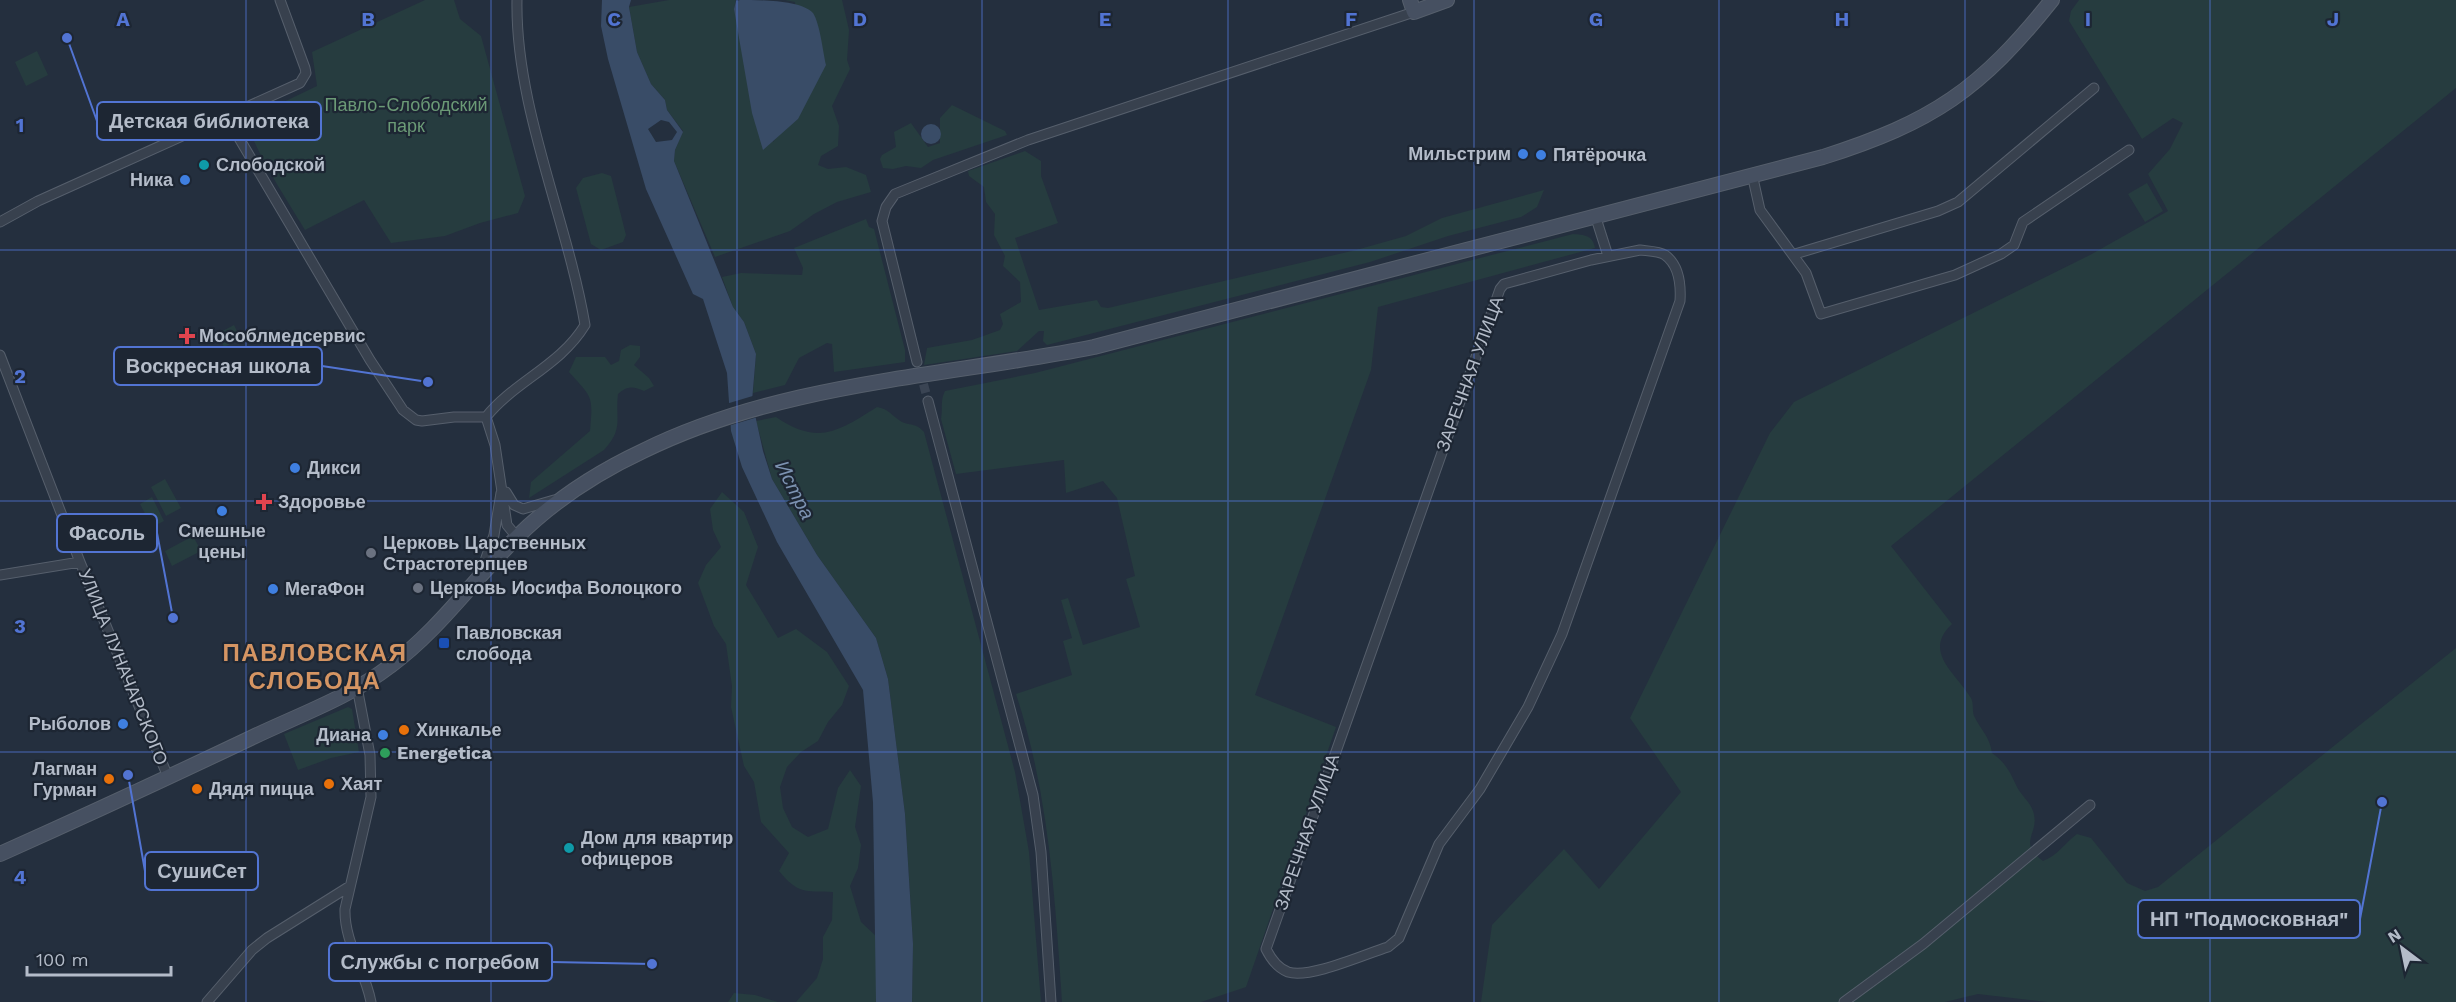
<svg xmlns="http://www.w3.org/2000/svg" width="2456" height="1002" viewBox="0 0 2456 1002" font-family="'Work Sans',sans-serif">
<style>
.green{fill:#263c3f}
.water{fill:#394c67;fill-rule:evenodd}
.pier{fill:#242f3e}
.lines{fill:none;stroke-linecap:round;stroke-linejoin:round}
.street-tunnel{stroke:#3a4453;stroke-width:9;stroke-dasharray:9 4.5;stroke-linecap:butt}
.street-casing{stroke:#565f6c;stroke-width:11}
.secondary-casing{stroke:#565f6c;stroke-width:16}
.street{stroke:#38414e;stroke-width:9}
.secondary{stroke:#465061;stroke-width:14}
.grid{fill:none;stroke:#5274d3;stroke-width:1.5;stroke-opacity:0.55}
.shop-dot{fill:#3f7fe0;stroke:#1d2633;stroke-width:2}
.culture-dot{fill:#0f9aa8;stroke:#1d2633;stroke-width:2}
.health-dot{fill:#e0444e;stroke:#1d2633;stroke-width:2}
.worship-dot{fill:#6b7280;stroke:#1d2633;stroke-width:2}
.transit-dot{fill:#1a4fb4;stroke:#1d2633;stroke-width:2}
.food-dot{fill:#e8710a;stroke:#1d2633;stroke-width:2}
.leisure-dot{fill:#2e9e5b;stroke:#1d2633;stroke-width:2}
.labels{text-anchor:middle;stroke-width:4.5;stroke-linejoin:round;paint-order:stroke}
.park-label{font-size:18px;fill:#6b9a76;stroke:#1d2633}
.poi-label{font-size:18px;font-weight:bold;fill:#b4bcc9;stroke:#1d2633;text-anchor:start}
.street-label{font-size:18px;fill:#b4bcc9;stroke:#1d2633}
.water-label{font-size:20px;font-style:italic;fill:#7c92b1;stroke:#1d2633}
.district-label{font-size:24px;font-weight:bold;letter-spacing:1.5px;fill:#d59563;stroke:#1d2633}
.grid-label{font-size:20px;text-anchor:middle;font-weight:bold;fill:#5274d3;stroke:#1d2633;stroke-width:4.5;stroke-linejoin:round;paint-order:stroke}
.leader{fill:none;stroke:#5274d3;stroke-width:2}
.callout-dot{fill:#5274d3;stroke:#1d2633;stroke-width:2}
.callout{fill:#1d2633;stroke:#5274d3;stroke-width:2}
.callout-label{font-size:20px;text-anchor:middle;font-weight:bold;fill:#b4bcc9}
</style>
<rect width="100%" height="100%" fill="#242f3e"/>
<path class="green" d="M 425,0 L 454,0 L 460,19 L 481,36 L 525,196 L 518,213 L 480,223 L 445,236 L 391,243 L 364,200 L 305,230 C 293,209 246,139 248,119 L 317,86 L 312,52 Z
M 669,0 L 736,0 L 734,9 L 773,142 L 779,134 L 798,119 L 795,2 L 785,0 L 842,0 L 849,30 L 847,60 L 850,69 L 832,106 L 839,126 L 838,146 L 821,156 L 818,165 L 828,169 L 846,167 L 866,175 L 871,192 L 837,202 L 814,214 L 790,231 L 715,257 L 674,161 L 675,150 L 683,131 L 667,110 L 665,100 L 651,84 L 637,52 L 629,7 Z
M 2079,0 L 2456,0 L 2456,88 L 1891,546 L 1952,624 C 1922,652 1956,673 1971,698 C 1974,704 1972,710 1974,716 C 1981,730 1990,737 1992,753 C 2006,763 2010,772 2017,787 C 2021,795 2030,802 2033,811 C 2041,834 2016,841 2043,861 C 2058,855 2064,844 2077,834 L 2091,838 L 2127,883 L 2145,891 L 2158,887 L 2456,648 L 2456,1002 L 2047,1002 L 1978,994 L 1945,1002 L 1481,1002 L 1492,925 L 1564,849 L 1599,889 L 1681,792 L 1630,718 L 1770,433 L 1794,402 L 2090,255 L 2168,211 L 2148,174 L 2170,149 L 2183,123 L 2173,118 L 2142,139 L 2069,21 L 2071,11 Z
M 37,51 L 48,75 L 26,86 L 15,62 Z
M 952,105 L 1005,131 L 1007,135 L 933,160 L 921,168 L 906,166 L 893,169 L 883,168 L 880,159 L 882,155 L 896,147 L 894,132 L 911,123 L 928,147 L 940,143 L 940,118 Z
M 1025,151 L 1041,161 L 1041,176 L 1058,223 L 1015,238 L 1039,310 L 1097,300 L 1101,307 L 1108,308 L 1356,250 L 1406,236 L 1442,218 L 1544,190 L 1537,207 L 1521,217 L 1448,236 L 1370,262 L 1047,345 L 1043,341 L 1044,331 L 1039,331 L 1017,351 L 924,365 L 927,348 L 972,340 L 1000,330 L 1003,324 L 1000,314 L 1021,302 L 1020,282 L 1003,266 L 1005,256 L 994,235 L 995,214 L 986,202 L 984,187 L 969,176 L 968,171 Z
M 602,173 L 611,176 L 626,235 L 623,242 L 601,250 L 591,244 L 576,188 L 583,178 Z
M 2147,183 L 2163,211 L 2145,222 L 2128,194 Z
M 866,219 L 869,227 L 874,229 L 905,350 L 905,362 L 834,372 L 832,344 L 827,343 L 799,358 L 785,385 L 753,393 L 756,354 L 744,322 L 733,307 L 722,277 L 741,273 L 802,275 L 803,268 L 794,248 Z
M 1573,234 C 1584,235 1593,235 1595,248 L 1378,307 L 1371,370 L 1255,695 L 1336,727 L 1246,987 L 1201,1002 L 1062,1002 C 1055,897 1049,794 1016,694 L 1072,675 L 1063,641 L 1072,638 L 1061,600 L 1068,598 L 1083,645 L 1140,627 L 1126,579 L 1135,576 L 1117,498 L 1103,481 L 1066,493 L 1064,460 L 956,474 L 941,419 C 943,409 940,400 945,391 L 1035,373 Z
M 234,325 L 241,339 L 224,347 L 217,334 Z
M 630,345 L 640,346 L 640,357 L 634,365 L 649,378 L 654,386 L 644,391 C 633,386 627,386 618,394 C 615,420 624,428 604,450 L 529,498 L 531,482 L 590,431 C 593,395 593,399 569,372 L 576,357 L 605,357 L 611,365 L 619,361 L 621,350 Z
M 877,407 C 889,409 892,416 902,422 C 912,426 916,423 924,432 L 1015,772 L 1029,852 L 1041,1002 L 912,1002 L 913,944 L 905,814 L 888,679 L 876,638 L 817,555 L 772,479 L 756,421 L 776,417 C 818,446 839,431 877,407 Z
M 165,479 L 181,508 L 166,516 L 151,487 Z
M 722,492 L 744,512 L 758,547 L 746,585 L 778,638 L 796,629 L 827,652 L 849,686 L 842,705 L 828,722 L 818,741 L 801,752 L 787,767 L 780,787 L 783,808 L 792,827 L 808,837 L 828,829 L 838,788 L 850,770 L 861,786 L 855,827 L 861,845 L 858,868 L 850,886 L 861,922 L 877,937 L 876,1002 L 796,1002 L 817,978 L 823,959 L 823,937 L 832,920 L 833,892 C 804,891 798,894 779,871 L 789,853 L 761,822 L 754,782 L 744,766 L 731,707 L 732,686 L 726,644 L 714,626 L 698,583 L 706,565 L 721,547 L 713,530 L 710,509 Z
M 152,497 L 164,521 L 152,527 L 140,504 Z
M 193,536 L 201,551 L 172,566 L 165,551 Z
M 348,707 L 352,709 L 359,752 L 331,758 L 298,770 L 284,734 Z
M 734,993 L 755,995 L 778,1002 L 728,1002 Z"/>
<path class="water" d="M 602,0 L 631,0 L 629,7 L 637,52 L 651,84 L 665,100 L 667,110 L 683,132 L 675,150 L 674,161 L 733,307 L 744,322 L 756,354 L 752,401 L 763,451 L 772,479 L 817,555 L 876,638 L 888,679 L 905,814 L 913,944 L 912,1002 L 876,1002 L 873,802 L 863,690 L 777,542 L 742,467 L 731,431 L 727,373 L 703,299 L 693,294 L 646,189 L 608,59 L 601,26 ZM 661,120 L 669,122 L 677,132 L 672,140 L 656,142 L 648,129 Z
M 740,0 C 760,0 801,0 813,13 C 820,24 823,52 826,65 L 798,119 L 763,150 L 752,113 L 734,9 L 736,1 Z
M921 134a10 10 0 1 1 20 0a10 10 0 1 1-20 0Z"/>
<path class="pier" d="M 756,395 L 758,417 L 728,426 L 726,404 Z"/>
<g class="lines">
<path class="street-tunnel" d="M 920,371 L 928,401"/>
<defs>
<path id="street" d="M 226,116 L 370,360 L 403,410 L 416,420 L 422,421 L 454,417 L 486,417
M 1752,174 L 1760,210 L 1806,273 L 1821,314 L 1955,275 L 2001,254 L 2014,245 L 2023,222 L 2129,150
M 1595,215 L 1608,256
M 0,222 L 38,201 L 300,83 L 306,73 L 305,68 L 280,0
M 1640,250 C 1647,251 1659,251 1665,255 C 1679,265 1681,285 1680,301 L 1562,634 L 1528,707 L 1480,789 L 1439,844 L 1399,938 L 1388,947 C 1365,954 1310,979 1288,972 C 1277,968 1271,959 1266,949 L 1500,289 L 1504,284 L 1591,260 Z
M 1795,254 L 1938,211 L 1958,202 L 2094,88
M 0,355 L 80,562 L 168,777
M 917,362 L 882,221 L 886,207 L 895,194 L 1028,140 L 1414,12
M 928,401 L 1033,795 L 1041,852 L 1051,1002
M 486,417 C 515,381 560,366 585,325 C 567,219 515,107 517,0
M 486,417 L 495,445 L 507,525 L 517,537
M 506,492 L 514,505 L 523,509 L 554,500
M 482,569 L 494,535 L 501,493
M 0,575 L 80,562
M 357,687 L 370,755 L 371,797 L 345,909 C 344,942 365,970 371,1002
M 207,1002 L 252,950 L 267,938 L 350,886
M 1844,1002 L 1923,944 L 2090,805"/>
<path id="secondary" d="M 1410,0 L 1414,12 L 1447,0
M 0,854 C 85,816 169,777 253,737 C 299,715 350,697 390,666 C 439,630 473,580 516,538 C 553,501 596,473 643,451 C 783,382 943,377 1094,347 L 1823,157 C 1933,122 1980,90 2052,0"/>
</defs>
<use href="#street" class="street-casing"/>
<use href="#secondary" class="secondary-casing"/>
<use href="#street" class="street"/>
<use href="#secondary" class="secondary"/>
</g>
<path class="grid" d="M 246,0 L 246,1002M 491,0 L 491,1002M 737,0 L 737,1002M 982,0 L 982,1002M 1228,0 L 1228,1002M 1474,0 L 1474,1002M 1719,0 L 1719,1002M 1965,0 L 1965,1002M 2210,0 L 2210,1002M 0,250 L 2456,250M 0,501 L 2456,501M 0,752 L 2456,752"/>
<g class="shop-dot">
<circle cx="1523" cy="154" r="6"/>
<circle cx="1541" cy="155" r="6"/>
<circle cx="185" cy="180" r="6"/>
<circle cx="295" cy="468" r="6"/>
<circle cx="222" cy="511" r="6"/>
<circle cx="273" cy="589" r="6"/>
<circle cx="123" cy="724" r="6"/>
<circle cx="383" cy="735" r="6"/>
</g>
<g class="culture-dot">
<circle cx="204" cy="165" r="6"/>
<circle cx="569" cy="848" r="6"/>
</g>
<g class="health-dot">
<path d="M184 327h6v6h6v6h-6v6h-6v-6h-6v-6h6z"/>
<path d="M261 493h6v6h6v6h-6v6h-6v-6h-6v-6h6z"/>
</g>
<g class="worship-dot">
<circle cx="371" cy="553" r="6"/>
<circle cx="418" cy="588" r="6"/>
</g>
<rect class="transit-dot" x="438" y="637" width="12" height="12" rx="3"/>
<g class="food-dot">
<circle cx="404" cy="730" r="6"/>
<circle cx="109" cy="779" r="6"/>
<circle cx="329" cy="784" r="6"/>
<circle cx="197" cy="789" r="6"/>
</g>
<circle class="leisure-dot" cx="385" cy="753" r="6"/>
<g class="labels">
<g class="park-label">
<text x="406" y="111">Павло-Слободский<tspan x="406" dy="21">парк</tspan></text>
</g>
<g class="poi-label">
<text x="1511" y="160" text-anchor="end">Мильстрим</text>
<text x="1553" y="161">Пятёрочка</text>
<text x="216" y="171">Слободской</text>
<text x="173" y="186" text-anchor="end">Ника</text>
<text x="199" y="342">Мособлмедсервис</text>
<text x="307" y="474">Дикси</text>
<text x="278" y="508">Здоровье</text>
<text x="222" y="537" text-anchor="middle">Смешные<tspan x="222" dy="21">цены</tspan></text>
<text x="383" y="549">Церковь Царственных<tspan x="383" dy="21">Страстотерпцев</tspan></text>
<text x="430" y="594">Церковь Иосифа Волоцкого</text>
<text x="285" y="595">МегаФон</text>
<text x="456" y="639">Павловская<tspan x="456" dy="21">слобода</tspan></text>
<text x="111" y="730" text-anchor="end">Рыболов</text>
<text x="416" y="736">Хинкалье</text>
<text x="371" y="741" text-anchor="end">Диана</text>
<text x="397" y="759">Energetica</text>
<text x="97" y="775" text-anchor="end">Лагман<tspan x="97" dy="21">Гурман</tspan></text>
<text x="341" y="790">Хаят</text>
<text x="209" y="795">Дядя пицца</text>
<text x="581" y="844">Дом для квартир<tspan x="581" dy="21">офицеров</tspan></text>
</g>
<g class="street-label">
<text transform="translate(1470 374) rotate(-70)" y="6">ЗАРЕЧНАЯ УЛИЦА</text>
<text transform="translate(123 667) rotate(68)" y="6">УЛИЦА ЛУНАЧАРСКОГО</text>
<text transform="translate(1307 832) rotate(-71)" y="6">ЗАРЕЧНАЯ УЛИЦА</text>
</g>
<g class="water-label">
<text transform="translate(795 490) rotate(63)" y="7">Истра</text>
</g>
<g class="district-label">
<text x="315" y="661">ПАВЛОВСКАЯ<tspan x="315" dy="28">СЛОБОДА</tspan></text>
</g>
</g>
<g class="grid-label">
<text x="123" y="26">A</text>
<text x="368" y="26">B</text>
<text x="614" y="26">C</text>
<text x="860" y="26">D</text>
<text x="1105" y="26">E</text>
<text x="1351" y="26">F</text>
<text x="1596" y="26">G</text>
<text x="1842" y="26">H</text>
<text x="2088" y="26">I</text>
<text x="2333" y="26">J</text>
<text x="20" y="132">1</text>
<text x="20" y="383">2</text>
<text x="20" y="633">3</text>
<text x="20" y="884">4</text>
</g>
<path class="leader" d="M67 38L97 121M428 382L322 366M173 618L157 533M128 775L145 871M2382 802L2360 919M652 964L552 962"/>
<g class="callout-dot">
<circle cx="67" cy="38" r="6"/>
<circle cx="428" cy="382" r="6"/>
<circle cx="173" cy="618" r="6"/>
<circle cx="128" cy="775" r="6"/>
<circle cx="2382" cy="802" r="6"/>
<circle cx="652" cy="964" r="6"/>
</g>
<g class="callout">
<rect x="97" y="102" width="224" height="38" rx="6"/>
<rect x="114" y="347" width="208" height="38" rx="6"/>
<rect x="57" y="514" width="100" height="38" rx="6"/>
<rect x="145" y="852" width="113" height="38" rx="6"/>
<rect x="2138" y="900" width="222" height="38" rx="6"/>
<rect x="329" y="943" width="223" height="38" rx="6"/>
</g>
<g class="callout-label">
<text x="209" y="128">Детская библиотека</text>
<text x="218" y="373">Воскресная школа</text>
<text x="107" y="540">Фасоль</text>
<text x="202" y="878">СушиСет</text>
<text x="2249" y="926">НП "Подмосковная"</text>
<text x="440" y="969">Службы с погребом</text>
</g>
<g transform="translate(2402 948) rotate(328)" stroke="#1d2633" stroke-width="4.5" paint-order="stroke">
<path d="M0-4.5L10 22L0 15L-10 22Z" fill="#b4bcc9"/>
<text y="-9" font-size="16" font-weight="bold" text-anchor="middle" fill="#b4bcc9">N</text>
</g>
<path d="M27 966v9h144v-9" fill="none" stroke="#b4bcc9" stroke-width="3"/>
<text x="36" y="966" font-size="18" fill="#b4bcc9" stroke="#1d2633" stroke-width="4.5" paint-order="stroke">100 m</text>
</svg>
